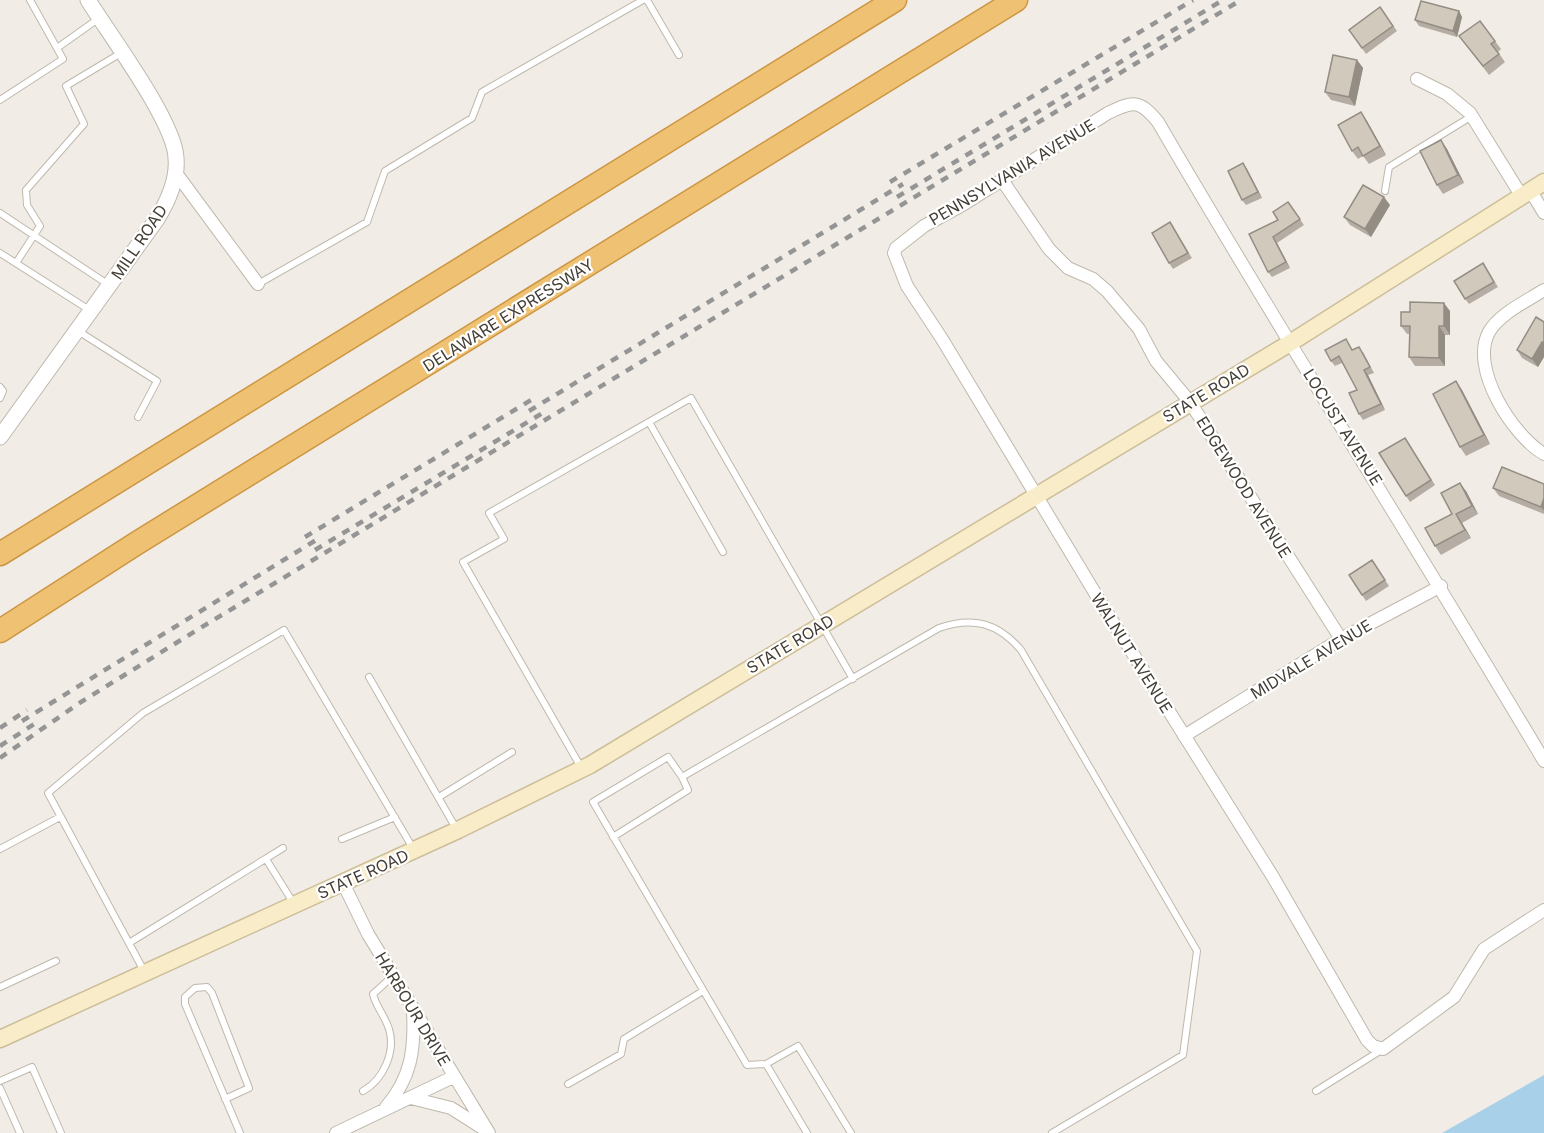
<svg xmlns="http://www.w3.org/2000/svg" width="1544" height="1133" viewBox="0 0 1544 1133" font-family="Inter,sans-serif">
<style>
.water{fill:#a8d0e8}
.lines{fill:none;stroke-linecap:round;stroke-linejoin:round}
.service-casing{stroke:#bfb8ad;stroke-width:8}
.minor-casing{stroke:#bfb8ad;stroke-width:14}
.tertiary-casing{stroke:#bfb8ad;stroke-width:17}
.secondary-casing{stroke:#cdbe9a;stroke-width:19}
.motorway-casing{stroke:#cd9644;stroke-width:25}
.service{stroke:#fff;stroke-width:6}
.minor{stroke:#fff;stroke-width:12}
.tertiary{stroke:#fff;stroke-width:15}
.secondary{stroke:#f9ecc8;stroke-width:16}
.motorway{stroke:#efc273;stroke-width:22}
.rail{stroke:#959595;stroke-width:4.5;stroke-dasharray:8 8;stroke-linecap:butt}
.wall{fill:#b5ada3}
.shaded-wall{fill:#938d84}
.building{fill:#d2c9bd;stroke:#938d84;stroke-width:1.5}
.labels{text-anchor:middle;stroke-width:4.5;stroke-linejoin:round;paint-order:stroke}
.street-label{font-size:16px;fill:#433e36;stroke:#fff}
</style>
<rect width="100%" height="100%" fill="#f1ede6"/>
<path class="water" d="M 1544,1075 L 1544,1133 L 1442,1133 Z"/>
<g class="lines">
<defs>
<path id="service" d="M 647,0 L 679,55
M 57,48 L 98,19
M 0,100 L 63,59 L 30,0
M 1385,191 L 1389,167 L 1472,116
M 0,213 L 109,285
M 0,253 L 91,311
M 16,263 L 40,226 L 27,205 L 26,190 L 84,124 L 66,86 L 121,53
M 258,284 L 367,222 L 385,171 L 472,118 L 482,92 L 643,0
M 78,331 L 157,381 L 138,417
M 0,387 L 3,391 L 0,398
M 649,422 L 723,552
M 369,677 L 457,830
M 582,769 L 463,562 L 504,539 L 489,513 L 691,398 L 853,679
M 439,797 L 512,752
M 613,837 L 688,790 L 682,777
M 342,839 L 395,817
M 0,849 L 60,817
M 266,859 L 294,904
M 129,943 L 283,848
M 144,971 L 48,793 L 143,713 L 284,630 L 414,850
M 0,987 L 56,961
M 766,1064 L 807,1133
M 0,1081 L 32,1067 L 61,1133
M 568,1084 L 621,1054 L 624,1039 L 703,991
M 0,1088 L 20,1133
M 363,1091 C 383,1080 396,1052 389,1029 C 385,1016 376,1007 373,994 L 393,976
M 1316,1091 L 1383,1049
M 225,1099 L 249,1088 L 212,993 L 207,987 L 195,988 L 185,997 L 185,1004 L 240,1133
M 851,1133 L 798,1046 L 766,1064 L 747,1065 L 593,802 L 668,757 L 682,777 L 939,628 C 973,616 998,623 1021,650 L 1197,951 L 1183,1055 L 1052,1133"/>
<path id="minor" d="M 1417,79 L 1447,94 L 1470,113 L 1521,195
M 176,173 L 258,284
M 1002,180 L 1049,249 L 1068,268 L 1093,279 L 1107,291 L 1139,329 L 1156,361 L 1190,402 L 1341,639
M 1530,190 L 1544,213
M 1544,290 C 1527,301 1499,314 1489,332 C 1469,368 1513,436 1544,454
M 1184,736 L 1341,639 L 1441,586
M 1544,761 C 1417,547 1283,337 1158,122 C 1139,99 1133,101 1108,113 L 964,204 L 924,226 L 896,248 L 894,253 L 907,286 L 942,339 L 1098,598 L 1273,877 L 1367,1040 L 1373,1046 L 1383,1049 L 1454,997 L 1484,949 L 1544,910
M 343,883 L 368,934 L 489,1133
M 411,1098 L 451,1108 L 484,1129
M 386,1107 C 411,1078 415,1050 413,1012
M 336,1133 L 453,1077"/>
<path id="tertiary" d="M 0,437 L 157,219 C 168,201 178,179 176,158 C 175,122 109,34 88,0"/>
<path id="secondary" d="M 0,1039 L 458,830 L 590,765 L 1290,343 L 1544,182"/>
<path id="motorway" d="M 0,554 L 895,0
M 0,631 L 137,543 L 1016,0"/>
</defs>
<use href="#service" class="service-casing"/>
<use href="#minor" class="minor-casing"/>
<use href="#tertiary" class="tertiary-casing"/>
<use href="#secondary" class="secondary-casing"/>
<use href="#motorway" class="motorway-casing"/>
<use href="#service" class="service"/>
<use href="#minor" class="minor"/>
<use href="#tertiary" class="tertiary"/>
<use href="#secondary" class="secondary"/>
<use href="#motorway" class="motorway"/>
<path class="rail" d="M 890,182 L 1193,0
M 897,197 L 1223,0
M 529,411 L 903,184
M 305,537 L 536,397
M 315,550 L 546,411
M 22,721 L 321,537
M 0,728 L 27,710
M 0,746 L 39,721
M 0,758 L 81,702 L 197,630 L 1241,0"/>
</g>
<path class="wall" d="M 1380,7 L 1397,31 L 1366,54 L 1349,30 Z
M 1459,11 L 1462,17 L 1457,37 L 1419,26 L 1415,20 Z
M 1459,36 L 1495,41 L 1501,49 L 1498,52 L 1505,62 L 1489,75 Z
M 1357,60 L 1363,68 L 1355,106 L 1331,100 L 1325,92 Z
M 1361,112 L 1367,121 L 1386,155 L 1369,164 L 1363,156 L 1358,159 L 1352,151 Z
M 1441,140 L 1447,149 L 1464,183 L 1443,194 L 1437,185 Z
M 1243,163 L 1247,169 L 1262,198 L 1246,205 L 1242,200 Z
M 1288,202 L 1304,225 L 1277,243 L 1290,268 L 1272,277 L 1268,272 L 1249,234 L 1278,220 Z
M 1390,205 L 1371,237 L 1350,225 L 1344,217 Z
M 1170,222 L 1192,258 L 1173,269 L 1169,263 Z
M 1483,263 L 1498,287 L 1469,304 L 1465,299 Z
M 1450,311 L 1450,335 L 1445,335 L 1445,366 L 1415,366 L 1409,357 L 1409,334 L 1407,334 L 1401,326 Z
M 1544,322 L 1544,357 L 1538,367 L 1522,358 L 1517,350 Z
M 1346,339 L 1352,350 L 1363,352 L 1374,373 L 1368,375 L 1385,410 L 1363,420 L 1359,414 L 1357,390 L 1342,363 L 1335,366 L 1331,361 Z
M 1456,381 L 1462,390 L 1490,444 L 1466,456 L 1460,447 Z
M 1409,444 L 1435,485 L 1410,502 L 1406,496 Z
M 1544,484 L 1544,514 L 1499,496 L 1493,488 Z
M 1466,491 L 1478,514 L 1462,523 L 1471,538 L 1441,555 L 1435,546 L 1452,514 Z
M 1372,560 L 1389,586 L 1366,601 L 1362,595 Z"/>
<path class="shaded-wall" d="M 1459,11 L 1462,17 L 1457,37 L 1453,31 Z
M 1357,60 L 1363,68 L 1355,106 L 1349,97 Z
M 1361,112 L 1367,121 L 1386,155 L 1380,146 Z
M 1441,140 L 1447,149 L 1464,183 L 1458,175 Z
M 1243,163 L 1247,169 L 1262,198 L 1258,192 Z
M 1384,197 L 1390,205 L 1371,237 L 1365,229 Z
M 1273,237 L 1277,243 L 1290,268 L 1286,262 Z
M 1444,303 L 1450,311 L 1450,335 L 1444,326 Z
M 1439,326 L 1445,335 L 1445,366 L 1439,358 Z
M 1542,342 L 1544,344 L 1544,357 L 1538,367 L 1532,359 Z
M 1364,370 L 1368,375 L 1385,410 L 1381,404 Z
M 1456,381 L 1462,390 L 1490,444 L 1484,435 Z
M 1460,483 L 1466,491 L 1478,514 L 1472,506 Z
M 1544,498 L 1544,511 L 1541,507 Z
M 1456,514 L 1462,523 L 1471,538 L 1465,530 Z"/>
<path class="building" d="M 1421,1 L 1459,11 L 1453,31 L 1415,20 Z
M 1380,7 L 1393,26 L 1362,48 L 1349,30 Z
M 1480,21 L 1495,41 L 1491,44 L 1499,54 L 1483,66 L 1459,36 Z
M 1333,55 L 1357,60 L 1349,97 L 1325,92 Z
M 1361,112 L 1380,146 L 1363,156 L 1358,147 L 1352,151 L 1338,125 Z
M 1441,140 L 1458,175 L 1437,185 L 1420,151 Z
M 1243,163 L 1258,192 L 1242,200 L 1228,171 Z
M 1363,185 L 1384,197 L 1365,229 L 1344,217 Z
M 1288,202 L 1300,219 L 1273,237 L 1286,262 L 1268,272 L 1249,234 L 1278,220 L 1273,212 Z
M 1170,222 L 1188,253 L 1169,263 L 1152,233 Z
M 1483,263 L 1494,282 L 1465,299 L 1454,281 Z
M 1410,302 L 1444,303 L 1444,326 L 1439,326 L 1439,358 L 1409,357 L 1410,326 L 1401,326 L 1401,312 L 1410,312 Z
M 1536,317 L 1544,322 L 1544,343 L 1542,342 L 1532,359 L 1517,350 Z
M 1346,339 L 1352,350 L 1359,347 L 1370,367 L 1364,370 L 1381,404 L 1359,414 L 1349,393 L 1357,390 L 1339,356 L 1331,361 L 1325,350 Z
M 1456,381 L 1484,435 L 1460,447 L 1433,394 Z
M 1405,438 L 1431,480 L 1406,496 L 1379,453 Z
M 1502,467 L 1544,484 L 1544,498 L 1541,507 L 1493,488 Z
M 1460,483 L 1472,506 L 1456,514 L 1465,530 L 1435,546 L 1425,528 L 1452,514 L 1441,493 Z
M 1372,560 L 1385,580 L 1362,595 L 1349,575 Z"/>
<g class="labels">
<g class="street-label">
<text transform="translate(1012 172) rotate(-31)" y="6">PENNSYLVANIA AVENUE</text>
<text transform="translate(139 242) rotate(-56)" y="6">MILL ROAD</text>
<text transform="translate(508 315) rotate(-32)" y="6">DELAWARE EXPRESSWAY</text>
<text transform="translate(1206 393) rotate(-31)" y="6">STATE ROAD</text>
<text transform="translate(1343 427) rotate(58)" y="6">LOCUST AVENUE</text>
<text transform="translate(1244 487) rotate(58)" y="6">EDGEWOOD AVENUE</text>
<text transform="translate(790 644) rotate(-31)" y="6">STATE ROAD</text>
<text transform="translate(1132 653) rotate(58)" y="6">WALNUT AVENUE</text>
<text transform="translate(1311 659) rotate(-31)" y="6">MIDVALE AVENUE</text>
<text transform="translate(363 874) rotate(-24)" y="6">STATE ROAD</text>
<text transform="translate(413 1009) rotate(59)" y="6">HARBOUR DRIVE</text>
</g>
</g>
</svg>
